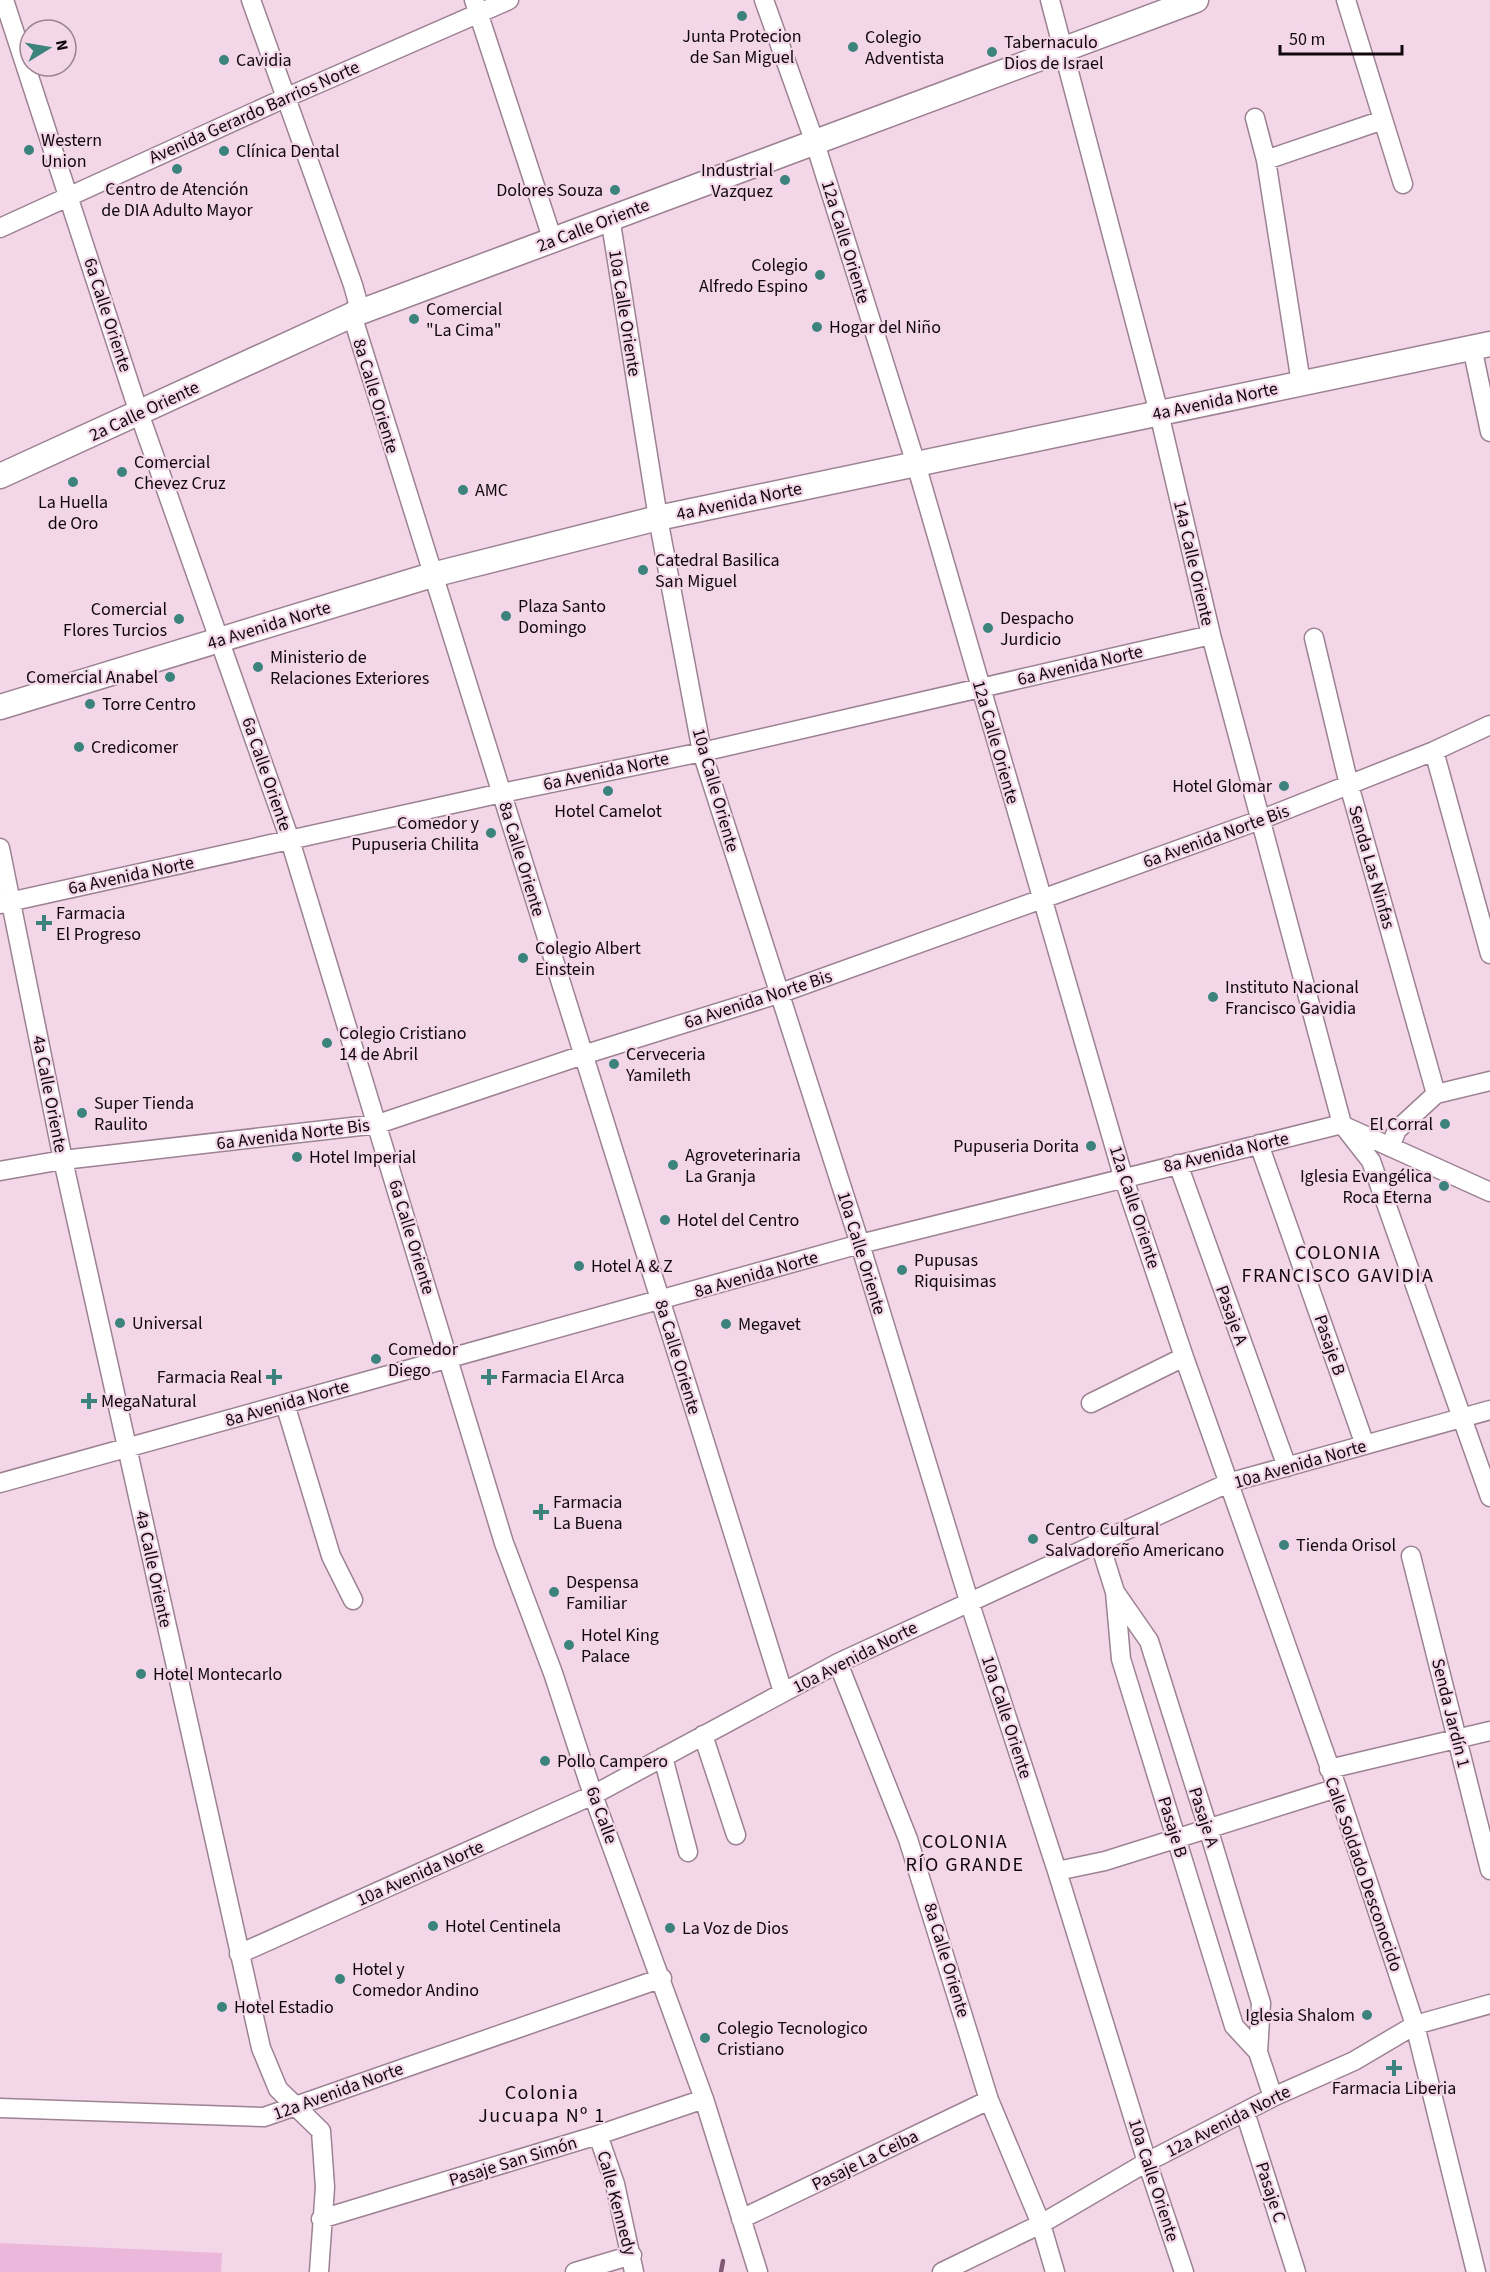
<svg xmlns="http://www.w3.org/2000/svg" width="1490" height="2272" viewBox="0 0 1490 2272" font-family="'Source Sans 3',sans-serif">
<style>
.pitch{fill:#ebb8db}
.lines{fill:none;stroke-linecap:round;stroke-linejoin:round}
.stream{stroke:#825a76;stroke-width:4.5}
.minor-casing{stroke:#9c8293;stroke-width:21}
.major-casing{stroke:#9c8293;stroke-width:27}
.minor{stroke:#fff;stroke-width:18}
.major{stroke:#fff;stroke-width:24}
.poi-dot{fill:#3c837d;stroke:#f3d7e9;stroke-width:2}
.labels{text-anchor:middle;stroke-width:4.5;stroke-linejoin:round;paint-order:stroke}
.poi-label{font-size:18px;fill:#11080e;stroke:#f3d7e9;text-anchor:start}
.street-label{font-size:18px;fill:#11080e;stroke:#f3d7e9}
.neighbourhood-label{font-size:20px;letter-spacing:1.5px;fill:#11080e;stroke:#f3d7e9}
</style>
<rect width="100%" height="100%" fill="#f3d7e9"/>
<path class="pitch" d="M 0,2243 L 222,2253 L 221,2272 L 0,2272 Z"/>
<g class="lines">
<path class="stream" d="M 721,2272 L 723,2261"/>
<defs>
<path id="minor" d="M 4,0 L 139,413 L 290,840 L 504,1543 L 553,1673 L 593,1795 L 704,2099 L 758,2272
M 251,0 L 353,285 L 358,303 L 352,315 L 783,1692
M 474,0 L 553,241
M 764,0 L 815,143 L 916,464 L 1123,1176 L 1184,1357 L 1337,1788 L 1415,2025 L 1476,2272
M 1050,0 L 1159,413 L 1211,635 L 1342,1124 L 1371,1161 L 1490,1497
M 1346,0 L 1403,184
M 1255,118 L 1266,160 L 1301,383
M 1266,160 L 1383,120
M 610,217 L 658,518 L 702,752 L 860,1244 L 969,1601 L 1057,1871 L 1147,2162 L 1184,2272
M 0,228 L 285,98 L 509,0
M 1472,347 L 1490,432
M 1314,638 L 1349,785 L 1436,1094
M 1434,751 L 1490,954
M 0,848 L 63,1160 L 261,2048 L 278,2089 L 321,2131 L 325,2187 L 319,2272
M 0,904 L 502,793 L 702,752 L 1211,635
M 1344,1126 L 1490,1192
M 1259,1144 L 1365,1445
M 1390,1147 L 1397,1130 L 1436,1094 L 1490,1081
M 1178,1164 L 1287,1467
M 0,1171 L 63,1160 L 378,1124 L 583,1055 L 778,994 L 1042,899 L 1260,820 L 1434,751 L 1490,725
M 1091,1403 L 1184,1357
M 285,1404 L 331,1556 L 353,1600
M 0,1483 L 860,1244 L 1342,1124
M 1099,1541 L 1115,1592 L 1121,1659 L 1234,2026 L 1258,2052
M 1411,1556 L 1490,1870
M 1115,1592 L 1149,1641 L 1208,1828 L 1261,2003 L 1258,2052 L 1273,2097
M 838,1663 L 908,1839 L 989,2100 L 1041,2224 L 1055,2272
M 703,1735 L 736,1835
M 663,1757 L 688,1852
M 1329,1769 L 1490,1731
M 1057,1871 L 1105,1861 L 1337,1788
M 239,1954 L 593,1795 L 838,1663 L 1228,1483 L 1490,1410
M 0,2108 L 264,2117 L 662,1978
M 1245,2112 L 1296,2272
M 598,2135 L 615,2184 L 634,2272
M 321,2219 L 598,2135 L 704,2099
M 741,2219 L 989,2100
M 575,2272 L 632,2255
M 942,2272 L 1041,2224 L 1147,2162 L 1273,2097 L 1354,2061 L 1415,2025 L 1490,2004"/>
<path id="major" d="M 0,476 L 352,315 L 1196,0
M 0,707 L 432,575 L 658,518 L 1490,344"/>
</defs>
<use href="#minor" class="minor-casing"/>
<use href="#major" class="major-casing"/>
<use href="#minor" class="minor"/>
<use href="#major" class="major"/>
</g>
<g class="poi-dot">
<circle cx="742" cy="16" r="6"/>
<circle cx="853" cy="47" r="6"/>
<circle cx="992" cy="52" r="6"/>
<circle cx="224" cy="60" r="6"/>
<circle cx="29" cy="150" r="6"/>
<circle cx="224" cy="151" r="6"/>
<circle cx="177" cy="169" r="6"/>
<circle cx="785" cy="180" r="6"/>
<circle cx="615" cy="190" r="6"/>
<circle cx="820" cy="275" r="6"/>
<circle cx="414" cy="319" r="6"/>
<circle cx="817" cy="327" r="6"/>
<circle cx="122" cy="472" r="6"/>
<circle cx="73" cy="482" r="6"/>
<circle cx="463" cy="490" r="6"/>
<circle cx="643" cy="570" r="6"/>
<circle cx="506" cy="616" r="6"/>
<circle cx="179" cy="619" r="6"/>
<circle cx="988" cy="628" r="6"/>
<circle cx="258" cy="667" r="6"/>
<circle cx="170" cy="677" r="6"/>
<circle cx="90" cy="704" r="6"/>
<circle cx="79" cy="747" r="6"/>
<circle cx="1284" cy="786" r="6"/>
<circle cx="608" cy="791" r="6"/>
<circle cx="491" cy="833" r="6"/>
<path d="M41 914h6v6h6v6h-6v6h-6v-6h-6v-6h6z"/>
<circle cx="523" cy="958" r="6"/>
<circle cx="1213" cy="997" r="6"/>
<circle cx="327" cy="1043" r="6"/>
<circle cx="614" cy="1064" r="6"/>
<circle cx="82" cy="1113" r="6"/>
<circle cx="1445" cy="1124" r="6"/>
<circle cx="1091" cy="1146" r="6"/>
<circle cx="297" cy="1157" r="6"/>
<circle cx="673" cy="1165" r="6"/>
<circle cx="1444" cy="1186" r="6"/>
<circle cx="665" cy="1220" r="6"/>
<circle cx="579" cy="1266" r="6"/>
<circle cx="902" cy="1270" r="6"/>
<circle cx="120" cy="1323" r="6"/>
<circle cx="726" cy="1324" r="6"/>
<circle cx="376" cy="1359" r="6"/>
<path d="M271 1368h6v6h6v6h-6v6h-6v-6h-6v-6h6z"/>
<path d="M486 1368h6v6h6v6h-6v6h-6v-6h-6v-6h6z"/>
<path d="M86 1392h6v6h6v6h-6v6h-6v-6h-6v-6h6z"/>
<path d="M538 1503h6v6h6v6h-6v6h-6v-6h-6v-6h6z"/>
<circle cx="1033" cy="1539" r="6"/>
<circle cx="1284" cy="1545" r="6"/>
<circle cx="554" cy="1592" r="6"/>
<circle cx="569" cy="1645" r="6"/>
<circle cx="141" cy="1674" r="6"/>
<circle cx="545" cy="1761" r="6"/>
<circle cx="433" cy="1926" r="6"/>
<circle cx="670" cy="1928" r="6"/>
<circle cx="340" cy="1979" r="6"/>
<circle cx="222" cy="2007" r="6"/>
<circle cx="1367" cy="2015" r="6"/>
<circle cx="705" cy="2038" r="6"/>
<path d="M1391 2059h6v6h6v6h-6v6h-6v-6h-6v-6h6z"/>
</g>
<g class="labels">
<g class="poi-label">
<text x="742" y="42" text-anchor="middle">Junta Protecion<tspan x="742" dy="21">de San Miguel</tspan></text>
<text x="865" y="43">Colegio<tspan x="865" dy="21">Adventista</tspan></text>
<text x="1004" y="48">Tabernaculo<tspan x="1004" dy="21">Dios de Israel</tspan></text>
<text x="236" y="66">Cavidia</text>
<text x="41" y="146">Western<tspan x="41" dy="21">Union</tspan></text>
<text x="236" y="157">Clínica Dental</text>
<text x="773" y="176" text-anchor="end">Industrial<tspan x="773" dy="21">Vazquez</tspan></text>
<text x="177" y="195" text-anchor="middle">Centro de Atención<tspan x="177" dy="21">de DIA Adulto Mayor</tspan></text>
<text x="603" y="196" text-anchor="end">Dolores Souza</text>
<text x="808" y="271" text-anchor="end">Colegio<tspan x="808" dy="21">Alfredo Espino</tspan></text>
<text x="426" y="315">Comercial<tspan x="426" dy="21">"La Cima"</tspan></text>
<text x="829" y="333">Hogar del Niño</text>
<text x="134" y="468">Comercial<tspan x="134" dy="21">Chevez Cruz</tspan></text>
<text x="475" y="496">AMC</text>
<text x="73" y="508" text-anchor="middle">La Huella<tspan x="73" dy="21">de Oro</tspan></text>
<text x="655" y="566">Catedral Basilica<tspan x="655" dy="21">San Miguel</tspan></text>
<text x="518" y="612">Plaza Santo<tspan x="518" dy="21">Domingo</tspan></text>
<text x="167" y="615" text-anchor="end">Comercial<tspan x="167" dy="21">Flores Turcios</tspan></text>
<text x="1000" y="624">Despacho<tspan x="1000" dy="21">Jurdicio</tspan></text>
<text x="270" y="663">Ministerio de<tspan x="270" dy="21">Relaciones Exteriores</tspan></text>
<text x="158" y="683" text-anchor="end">Comercial Anabel</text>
<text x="102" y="710">Torre Centro</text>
<text x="91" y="753">Credicomer</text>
<text x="1272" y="792" text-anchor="end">Hotel Glomar</text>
<text x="608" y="817" text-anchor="middle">Hotel Camelot</text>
<text x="479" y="829" text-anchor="end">Comedor y<tspan x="479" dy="21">Pupuseria Chilita</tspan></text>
<text x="56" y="919">Farmacia<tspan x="56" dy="21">El Progreso</tspan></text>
<text x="535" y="954">Colegio Albert<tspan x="535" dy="21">Einstein</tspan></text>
<text x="1225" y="993">Instituto Nacional<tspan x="1225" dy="21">Francisco Gavidia</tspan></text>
<text x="339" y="1039">Colegio Cristiano<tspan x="339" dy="21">14 de Abril</tspan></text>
<text x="626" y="1060">Cerveceria<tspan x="626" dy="21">Yamileth</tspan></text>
<text x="94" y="1109">Super Tienda<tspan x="94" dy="21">Raulito</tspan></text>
<text x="1433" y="1130" text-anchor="end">El Corral</text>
<text x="1079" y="1152" text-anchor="end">Pupuseria Dorita</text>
<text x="685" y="1161">Agroveterinaria<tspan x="685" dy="21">La Granja</tspan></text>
<text x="309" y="1163">Hotel Imperial</text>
<text x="1432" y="1182" text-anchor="end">Iglesia Evangélica<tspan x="1432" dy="21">Roca Eterna</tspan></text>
<text x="677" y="1226">Hotel del Centro</text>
<text x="914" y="1266">Pupusas<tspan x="914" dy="21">Riquisimas</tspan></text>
<text x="591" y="1272">Hotel A &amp; Z</text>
<text x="132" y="1329">Universal</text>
<text x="738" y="1330">Megavet</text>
<text x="388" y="1355">Comedor<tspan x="388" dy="21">Diego</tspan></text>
<text x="262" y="1383" text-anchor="end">Farmacia Real</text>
<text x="501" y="1383">Farmacia El Arca</text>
<text x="101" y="1407">MegaNatural</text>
<text x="553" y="1508">Farmacia<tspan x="553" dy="21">La Buena</tspan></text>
<text x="1045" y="1535">Centro Cultural<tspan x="1045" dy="21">Salvadoreño Americano</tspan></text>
<text x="1296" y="1551">Tienda Orisol</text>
<text x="566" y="1588">Despensa<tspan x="566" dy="21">Familiar</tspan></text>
<text x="581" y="1641">Hotel King<tspan x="581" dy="21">Palace</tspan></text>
<text x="153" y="1680">Hotel Montecarlo</text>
<text x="557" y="1767">Pollo Campero</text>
<text x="445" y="1932">Hotel Centinela</text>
<text x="682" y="1934">La Voz de Dios</text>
<text x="352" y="1975">Hotel y<tspan x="352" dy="21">Comedor Andino</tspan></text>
<text x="234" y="2013">Hotel Estadio</text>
<text x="1355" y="2021" text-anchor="end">Iglesia Shalom</text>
<text x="717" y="2034">Colegio Tecnologico<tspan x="717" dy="21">Cristiano</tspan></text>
<text x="1394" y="2094" text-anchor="middle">Farmacia Liberia</text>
</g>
<g class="street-label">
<text transform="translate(254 112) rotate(-24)" y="6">Avenida Gerardo Barrios Norte</text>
<text transform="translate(593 225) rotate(-21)" y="6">2a Calle Oriente</text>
<text transform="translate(846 242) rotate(73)" y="6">12a Calle Oriente</text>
<text transform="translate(625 313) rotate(81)" y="6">10a Calle Oriente</text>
<text transform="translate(108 315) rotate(72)" y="6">6a Calle Oriente</text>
<text transform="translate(376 396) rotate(73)" y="6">8a Calle Oriente</text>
<text transform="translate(1215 401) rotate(-12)" y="6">4a Avenida Norte</text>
<text transform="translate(144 411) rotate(-25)" y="6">2a Calle Oriente</text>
<text transform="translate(739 501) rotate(-12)" y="6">4a Avenida Norte</text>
<text transform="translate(1194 563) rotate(77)" y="6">14a Calle Oriente</text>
<text transform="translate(269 625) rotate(-17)" y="6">4a Avenida Norte</text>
<text transform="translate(1080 665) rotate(-13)" y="6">6a Avenida Norte</text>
<text transform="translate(996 742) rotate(74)" y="6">12a Calle Oriente</text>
<text transform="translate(606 771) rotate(-12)" y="6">6a Avenida Norte</text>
<text transform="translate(267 774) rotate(71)" y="6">6a Calle Oriente</text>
<text transform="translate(716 790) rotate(74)" y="6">10a Calle Oriente</text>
<text transform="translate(1216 836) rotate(-20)" y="6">6a Avenida Norte Bis</text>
<text transform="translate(522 859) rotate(73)" y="6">8a Calle Oriente</text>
<text transform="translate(1372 867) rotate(74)" y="6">Senda Las Ninfas</text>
<text transform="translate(131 875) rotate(-12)" y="6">6a Avenida Norte</text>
<text transform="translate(758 999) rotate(-18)" y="6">6a Avenida Norte Bis</text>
<text transform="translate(50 1094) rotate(79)" y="6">4a Calle Oriente</text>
<text transform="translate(293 1134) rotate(-7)" y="6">6a Avenida Norte Bis</text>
<text transform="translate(1226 1152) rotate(-13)" y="6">8a Avenida Norte</text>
<text transform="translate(1135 1207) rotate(72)" y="6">12a Calle Oriente</text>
<text transform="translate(412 1237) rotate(73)" y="6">6a Calle Oriente</text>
<text transform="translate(862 1253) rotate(73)" y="6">10a Calle Oriente</text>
<text transform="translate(756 1274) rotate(-16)" y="6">8a Avenida Norte</text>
<text transform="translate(1232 1315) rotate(70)" y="6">Pasaje A</text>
<text transform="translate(1330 1345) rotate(71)" y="6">Pasaje B</text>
<text transform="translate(678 1357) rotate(73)" y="6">8a Calle Oriente</text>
<text transform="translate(287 1403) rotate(-16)" y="6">8a Avenida Norte</text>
<text transform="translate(1300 1464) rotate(-16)" y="6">10a Avenida Norte</text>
<text transform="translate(154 1569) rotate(78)" y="6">4a Calle Oriente</text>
<text transform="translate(855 1657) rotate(-27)" y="6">10a Avenida Norte</text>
<text transform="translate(1451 1713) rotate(76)" y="6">Senda Jardín 1</text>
<text transform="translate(1007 1717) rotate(72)" y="6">10a Calle Oriente</text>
<text transform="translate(602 1815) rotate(70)" y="6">6a Calle</text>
<text transform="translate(1204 1817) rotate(72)" y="6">Pasaje A</text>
<text transform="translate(1173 1827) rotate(73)" y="6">Pasaje B</text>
<text transform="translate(420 1873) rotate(-24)" y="6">10a Avenida Norte</text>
<text transform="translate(1364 1874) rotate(71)" y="6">Calle Soldado Desconocido</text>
<text transform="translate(947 1960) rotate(73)" y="6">8a Calle Oriente</text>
<text transform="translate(338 2091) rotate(-20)" y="6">12a Avenida Norte</text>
<text transform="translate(1228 2121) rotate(-27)" y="6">12a Avenida Norte</text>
<text transform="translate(865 2160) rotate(-26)" y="6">Pasaje La Ceiba</text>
<text transform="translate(513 2161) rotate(-17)" y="6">Pasaje San Simón</text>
<text transform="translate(1154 2180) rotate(72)" y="6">10a Calle Oriente</text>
<text transform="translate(1271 2192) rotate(72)" y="6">Pasaje C</text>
<text transform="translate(617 2203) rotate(75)" y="6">Calle Kennedy</text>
</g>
<g class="neighbourhood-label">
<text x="1338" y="1259">COLONIA<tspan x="1338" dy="23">FRANCISCO GAVIDIA</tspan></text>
<text x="965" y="1848">COLONIA<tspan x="965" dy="23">RÍO GRANDE</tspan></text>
<text x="542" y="2099">Colonia<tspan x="542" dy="23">Jucuapa Nº 1</tspan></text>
</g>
</g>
<g transform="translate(48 48) rotate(79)"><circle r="28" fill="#f3d7e9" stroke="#998491" stroke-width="1.5"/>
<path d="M0-4.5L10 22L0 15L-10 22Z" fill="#3c837d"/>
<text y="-9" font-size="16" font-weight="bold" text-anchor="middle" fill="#11080e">N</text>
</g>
<path d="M1280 45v9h122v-9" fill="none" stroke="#11080e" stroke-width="3"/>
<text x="1289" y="45" font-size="18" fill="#11080e" stroke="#f3d7e9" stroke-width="4.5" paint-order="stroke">50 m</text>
</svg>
